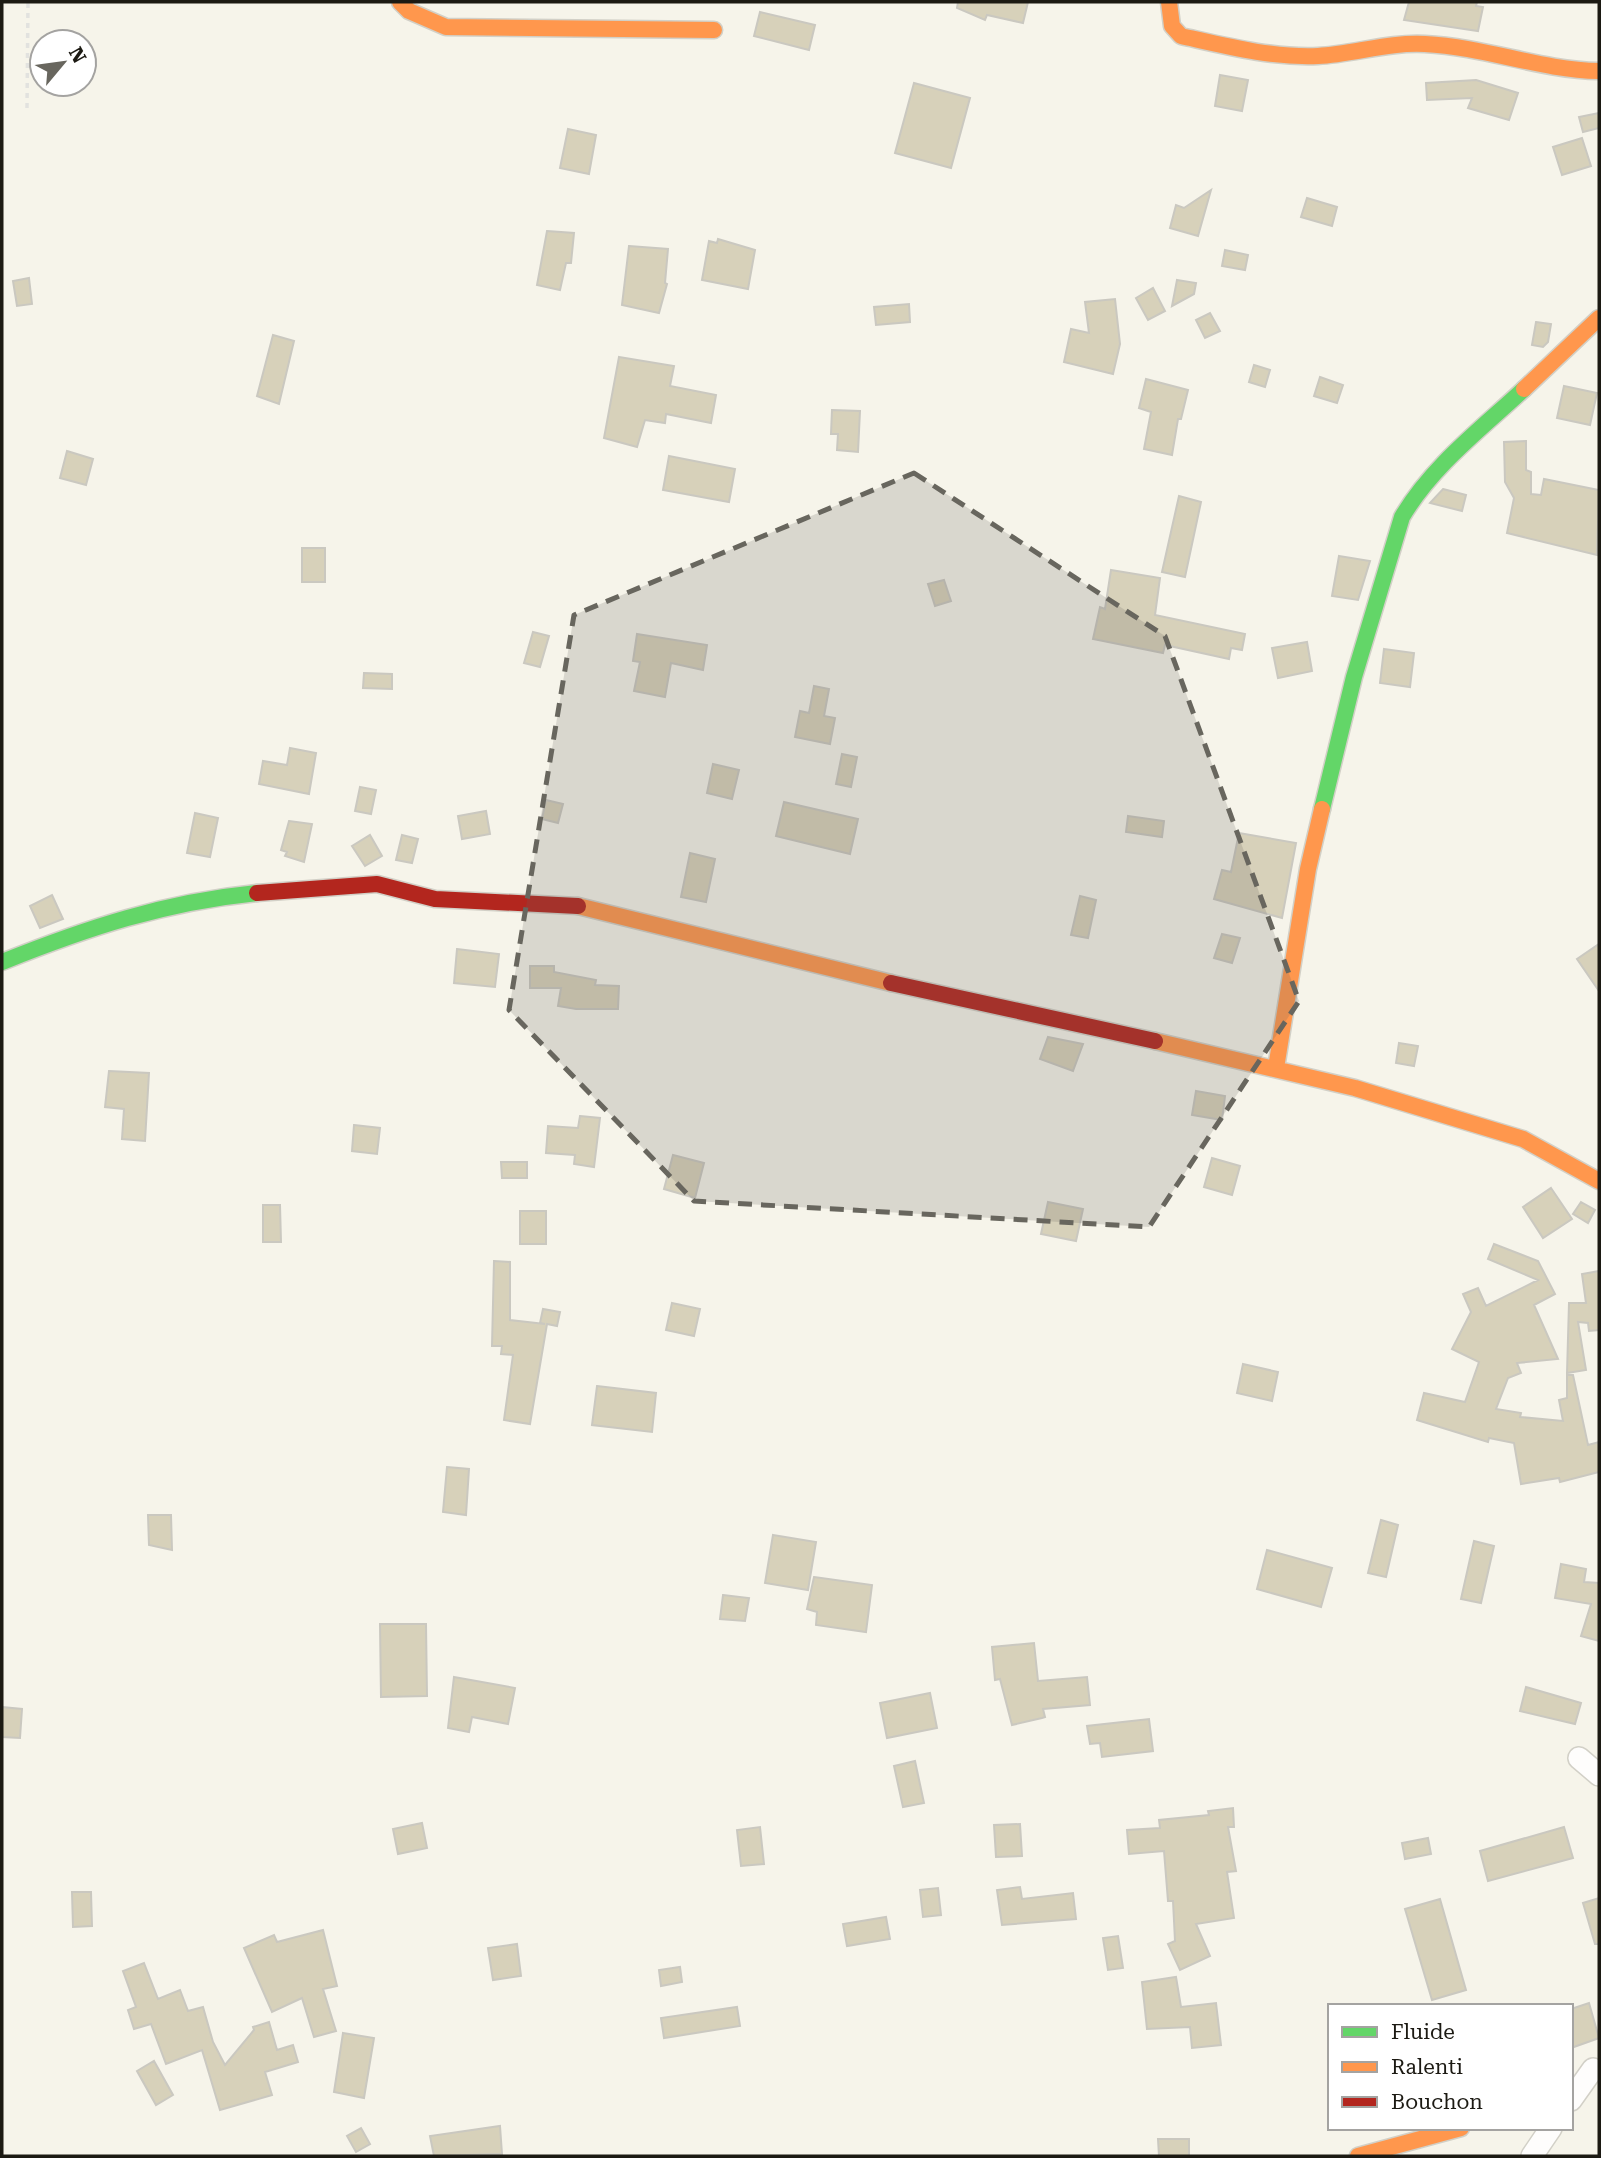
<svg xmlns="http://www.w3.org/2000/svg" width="1601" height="2158" viewBox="0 0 1601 2158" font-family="'Roboto Serif',serif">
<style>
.building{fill:#d7d1ba;stroke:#cac8c0;stroke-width:2}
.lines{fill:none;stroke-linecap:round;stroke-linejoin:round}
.street-casing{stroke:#d2d0c7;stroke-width:24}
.fast-casing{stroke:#d2d0c7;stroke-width:19}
.slow-casing{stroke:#d2d0c7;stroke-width:19}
.jam-casing{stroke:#d2d0c7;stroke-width:19}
.path{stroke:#e2e2df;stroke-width:3.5;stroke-dasharray:5 5;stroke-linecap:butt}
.street{stroke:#fefdfc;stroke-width:21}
.fast{stroke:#63d668;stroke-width:16}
.slow{stroke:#ff974d;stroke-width:16}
.jam{stroke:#b3261e;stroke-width:16}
.marked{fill:#68665e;fill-opacity:0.2;stroke:#68665e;stroke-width:5;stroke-dasharray:14 9;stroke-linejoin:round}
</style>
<rect width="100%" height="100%" fill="#f6f4ea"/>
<path class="building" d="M 958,2 L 1028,2 L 1023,23 L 987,15 L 985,20 L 957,8 Z
M 1409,2 L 1477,2 L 1476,6 L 1483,7 L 1478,31 L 1404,20 Z
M 760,12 L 815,25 L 809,50 L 754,36 Z
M 1220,75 L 1248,80 L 1242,111 L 1215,106 Z
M 1476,80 L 1518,93 L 1509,120 L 1468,108 L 1472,98 L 1427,100 L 1426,83 Z
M 914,83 L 970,98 L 951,168 L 895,153 Z
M 1599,113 L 1599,128 L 1583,132 L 1579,117 Z
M 568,129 L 596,135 L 589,174 L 560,168 Z
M 1582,138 L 1591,166 L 1562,175 L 1553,147 Z
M 1211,190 L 1198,236 L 1170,228 L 1176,205 L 1184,208 Z
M 1307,198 L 1337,207 L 1332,226 L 1301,217 Z
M 547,231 L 574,233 L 571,263 L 566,263 L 560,290 L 537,285 Z
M 718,239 L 755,250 L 748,289 L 702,280 L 709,241 L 717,243 Z
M 629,246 L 668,249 L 665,283 L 667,284 L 659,313 L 622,305 Z
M 1225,250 L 1248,255 L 1245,270 L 1222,266 Z
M 29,278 L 32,304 L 17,306 L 13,281 Z
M 1177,280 L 1196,283 L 1194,294 L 1172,306 Z
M 1153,288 L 1165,311 L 1148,320 L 1136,298 Z
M 1115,299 L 1120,344 L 1113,374 L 1064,362 L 1071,329 L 1089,333 L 1085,302 Z
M 909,304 L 910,322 L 876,325 L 874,307 Z
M 1210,313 L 1220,331 L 1205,338 L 1196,320 Z
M 1536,322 L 1551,324 L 1548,342 L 1543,347 L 1532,345 Z
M 273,335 L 294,341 L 279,404 L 257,396 Z
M 619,357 L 674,366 L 670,386 L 716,395 L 711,423 L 666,414 L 665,423 L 645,420 L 637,447 L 604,438 Z
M 1254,365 L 1270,370 L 1265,387 L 1249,382 Z
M 1320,377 L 1343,385 L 1337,403 L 1314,396 Z
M 1146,379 L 1188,390 L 1181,419 L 1178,419 L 1172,455 L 1144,449 L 1151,412 L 1139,408 Z
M 1564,386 L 1597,393 L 1590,425 L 1557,418 Z
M 832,410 L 860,411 L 858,452 L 837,450 L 838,434 L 831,434 Z
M 1526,441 L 1526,470 L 1531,472 L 1531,494 L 1541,495 L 1544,479 L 1599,490 L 1597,555 L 1507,533 L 1514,498 L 1505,482 L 1504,442 Z
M 67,451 L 93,459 L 86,485 L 60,478 Z
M 669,456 L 735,469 L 729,502 L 663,490 Z
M 1443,489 L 1466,495 L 1462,511 L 1430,503 Z
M 1179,496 L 1201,502 L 1185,577 L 1162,572 Z
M 302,548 L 325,548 L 325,582 L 302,582 Z
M 1339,556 L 1370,561 L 1358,600 L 1332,596 Z
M 1111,570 L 1160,578 L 1155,615 L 1245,634 L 1242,650 L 1231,648 L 1229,659 L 1165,645 L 1163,653 L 1093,639 L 1100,607 L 1105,609 Z
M 944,580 L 951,601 L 935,606 L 928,584 Z
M 533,632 L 549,636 L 540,667 L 524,663 Z
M 637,634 L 707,645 L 703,670 L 671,663 L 665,697 L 634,691 L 640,662 L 633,661 Z
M 1307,642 L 1312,671 L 1278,678 L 1272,648 Z
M 1384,649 L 1414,653 L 1410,687 L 1380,683 Z
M 364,673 L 392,674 L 392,689 L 363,688 Z
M 814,686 L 829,689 L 824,716 L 835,718 L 830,744 L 795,737 L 800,711 L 809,713 Z
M 290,748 L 316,753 L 309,794 L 259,784 L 263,761 L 287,765 Z
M 842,754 L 857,757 L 851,787 L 836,784 Z
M 713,764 L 739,770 L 732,799 L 707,793 Z
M 360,787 L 376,790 L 371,814 L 355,811 Z
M 546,800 L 563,804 L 558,823 L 542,819 Z
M 784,802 L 858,819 L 850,854 L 776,836 Z
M 486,811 L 490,834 L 462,839 L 458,816 Z
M 195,813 L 218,818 L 210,857 L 187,853 Z
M 1128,816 L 1164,821 L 1162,837 L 1126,832 Z
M 289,821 L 312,824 L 304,862 L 285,856 L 287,852 L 281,850 Z
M 1239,833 L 1296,843 L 1282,918 L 1214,899 L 1222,870 L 1231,872 Z
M 370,835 L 382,856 L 365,866 L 352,846 Z
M 402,835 L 418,839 L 412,863 L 396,860 Z
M 690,853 L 715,859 L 706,902 L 681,897 Z
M 52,895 L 63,919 L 40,928 L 30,906 Z
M 1080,896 L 1096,900 L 1088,938 L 1071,935 Z
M 1222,934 L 1240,938 L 1232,963 L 1214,958 Z
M 1599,944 L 1599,991 L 1577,959 Z
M 457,949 L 499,954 L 495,987 L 454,983 Z
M 530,966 L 554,966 L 554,972 L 596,980 L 595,985 L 619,986 L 618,1009 L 576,1009 L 558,1006 L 561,988 L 530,988 Z
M 1048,1037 L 1083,1044 L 1073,1071 L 1040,1059 Z
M 1399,1043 L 1418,1046 L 1414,1066 L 1396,1063 Z
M 109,1071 L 149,1073 L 145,1141 L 122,1139 L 124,1109 L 105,1107 Z
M 1196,1091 L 1225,1096 L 1222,1120 L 1192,1115 Z
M 580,1116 L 600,1118 L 594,1167 L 574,1164 L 575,1155 L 546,1153 L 548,1126 L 578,1128 Z
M 354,1125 L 380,1128 L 377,1154 L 352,1151 Z
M 673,1155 L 704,1163 L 695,1198 L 664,1189 Z
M 1212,1158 L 1240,1166 L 1232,1195 L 1204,1187 Z
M 501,1162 L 527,1162 L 527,1178 L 502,1178 Z
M 1551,1188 L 1572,1219 L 1543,1238 L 1523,1207 Z
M 1048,1202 L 1083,1209 L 1076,1241 L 1041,1234 Z
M 1581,1202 L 1595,1210 L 1588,1223 L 1573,1214 Z
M 263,1205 L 280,1205 L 281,1242 L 263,1242 Z
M 520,1211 L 546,1211 L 546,1244 L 520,1244 Z
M 1494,1244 L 1538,1261 L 1555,1294 L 1534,1305 L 1558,1359 L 1517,1363 L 1521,1373 L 1508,1378 L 1496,1409 L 1521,1413 L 1520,1417 L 1563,1421 L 1559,1400 L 1567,1398 L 1567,1375 L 1573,1375 L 1588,1445 L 1599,1442 L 1599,1472 L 1560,1482 L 1559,1478 L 1521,1484 L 1514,1443 L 1489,1438 L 1488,1442 L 1417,1420 L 1424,1393 L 1465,1402 L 1479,1362 L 1452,1349 L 1471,1312 L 1463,1294 L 1478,1288 L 1486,1306 L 1538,1280 L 1488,1259 Z
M 494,1261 L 510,1262 L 510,1320 L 545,1324 L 540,1323 L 543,1309 L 560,1312 L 557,1326 L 547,1324 L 530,1424 L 504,1420 L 513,1355 L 501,1354 L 502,1346 L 492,1346 Z
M 1599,1271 L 1599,1330 L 1589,1331 L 1588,1323 L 1578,1322 L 1586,1370 L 1567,1373 L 1569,1303 L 1586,1303 L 1582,1274 Z
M 672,1303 L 700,1309 L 694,1336 L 666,1330 Z
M 1243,1364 L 1278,1372 L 1272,1401 L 1237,1393 Z
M 597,1386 L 656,1393 L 652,1432 L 592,1425 Z
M 447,1467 L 469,1469 L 466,1515 L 443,1512 Z
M 148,1515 L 171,1515 L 172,1550 L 149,1545 Z
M 1381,1520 L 1398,1525 L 1386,1577 L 1368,1573 Z
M 773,1535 L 816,1542 L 808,1590 L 765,1583 Z
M 1474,1541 L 1494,1546 L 1481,1603 L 1461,1599 Z
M 1267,1550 L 1332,1568 L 1321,1607 L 1257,1589 Z
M 1561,1564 L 1586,1569 L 1584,1582 L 1599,1583 L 1599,1641 L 1581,1636 L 1591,1604 L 1555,1598 Z
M 814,1577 L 872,1585 L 866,1632 L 816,1625 L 817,1612 L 807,1609 Z
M 723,1595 L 749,1598 L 745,1621 L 720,1619 Z
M 380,1624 L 426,1624 L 427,1696 L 381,1697 Z
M 1034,1643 L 1038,1681 L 1087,1677 L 1090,1705 L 1043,1709 L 1045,1717 L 1042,1718 L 1012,1725 L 1000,1679 L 995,1680 L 992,1647 Z
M 454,1677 L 515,1688 L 508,1724 L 472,1717 L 469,1732 L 448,1728 Z
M 1526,1687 L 1581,1703 L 1575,1724 L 1520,1711 Z
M 930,1693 L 937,1728 L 887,1738 L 880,1703 Z
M 2,1707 L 22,1709 L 20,1738 L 2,1737 Z
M 1149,1719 L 1153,1751 L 1102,1757 L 1100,1743 L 1090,1744 L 1087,1726 Z
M 915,1761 L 924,1803 L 903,1807 L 894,1766 Z
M 1233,1808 L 1234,1827 L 1228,1827 L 1236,1871 L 1227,1872 L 1234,1918 L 1196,1924 L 1210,1956 L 1180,1970 L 1168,1944 L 1175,1941 L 1173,1901 L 1168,1901 L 1164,1851 L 1129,1854 L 1127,1830 L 1160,1828 L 1159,1820 L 1209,1815 L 1208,1811 Z
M 422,1823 L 427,1848 L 398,1854 L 393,1829 Z
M 1020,1824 L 1022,1856 L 996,1857 L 994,1825 Z
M 760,1827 L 764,1864 L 741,1866 L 737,1830 Z
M 1564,1827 L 1573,1858 L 1488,1881 L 1480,1851 Z
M 1428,1838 L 1431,1854 L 1405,1859 L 1402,1843 Z
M 1020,1887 L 1022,1899 L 1073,1893 L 1076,1919 L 1002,1925 L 997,1890 Z
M 938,1888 L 941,1915 L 923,1917 L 920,1890 Z
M 72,1892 L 91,1892 L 92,1926 L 73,1927 Z
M 1599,1898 L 1599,1944 L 1595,1944 L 1583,1903 Z
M 1440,1899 L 1466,1990 L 1432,2000 L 1405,1909 Z
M 886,1917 L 890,1939 L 847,1946 L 843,1924 Z
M 323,1930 L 337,1986 L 323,1989 L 336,2031 L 314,2037 L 302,1998 L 272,2012 L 244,1948 L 274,1935 L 277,1942 Z
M 1118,1936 L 1123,1968 L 1108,1970 L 1103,1938 Z
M 517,1944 L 521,1976 L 493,1980 L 488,1948 Z
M 144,1963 L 158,1999 L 180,1990 L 188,2011 L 203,2007 L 213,2042 L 225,2065 L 254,2030 L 253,2027 L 269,2022 L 277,2050 L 293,2045 L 298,2062 L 265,2072 L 272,2095 L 220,2110 L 202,2050 L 166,2064 L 151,2024 L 134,2029 L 128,2010 L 136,2007 L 123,1971 Z
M 680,1967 L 682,1982 L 661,1986 L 659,1970 Z
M 1176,1977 L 1181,2007 L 1216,2003 L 1221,2045 L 1192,2048 L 1190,2027 L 1147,2029 L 1142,1982 Z
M 1589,2003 L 1599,2038 L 1571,2048 L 1571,2009 Z
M 737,2007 L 740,2026 L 664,2038 L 661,2018 Z
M 343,2033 L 374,2038 L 364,2098 L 334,2092 Z
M 154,2061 L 173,2095 L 156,2105 L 137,2071 Z
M 500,2126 L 502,2154 L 434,2156 L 430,2136 Z
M 361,2128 L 370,2144 L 356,2152 L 347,2136 Z
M 1158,2139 L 1189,2139 L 1189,2156 L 1159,2156 Z"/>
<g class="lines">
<defs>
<path id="street" d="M 1579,1758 L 1599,1775
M 1571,2100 L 1593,2069
M 1532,2156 L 1551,2128"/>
<path id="fast" d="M 1322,809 L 1354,677 L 1402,517 C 1432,466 1481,429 1524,389
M 2,962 C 87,928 165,902 257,893"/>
<path id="slow" d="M 400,2 L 409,11 L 446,27 L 714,30
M 1169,2 L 1172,26 L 1181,36 C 1226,46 1272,58 1318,56 C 1354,54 1389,42 1425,44 C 1486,47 1540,70 1599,71
M 1524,389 L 1599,318
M 578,906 L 891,983
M 1155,1041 L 1355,1088 L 1523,1139 L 1599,1181
M 1276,1068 L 1308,869 L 1322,809
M 1358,2156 L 1461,2128"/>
<path id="jam" d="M 257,893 L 377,884 L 435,899 L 578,906
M 891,983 L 1155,1041"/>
</defs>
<use href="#street" class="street-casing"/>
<use href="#fast" class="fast-casing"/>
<use href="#slow" class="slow-casing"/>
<use href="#jam" class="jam-casing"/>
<path class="path" d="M 27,108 L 28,2"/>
<use href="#street" class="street"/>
<use href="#fast" class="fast"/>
<use href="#slow" class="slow"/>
<use href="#jam" class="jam"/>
</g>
<path class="marked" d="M 914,473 L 1165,636 L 1299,1001 L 1149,1227 L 694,1201 L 509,1010 L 574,615 Z"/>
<rect width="1601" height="2158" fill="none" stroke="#1c1a13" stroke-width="7"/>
<rect x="1328" y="2004" width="245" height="126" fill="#ffffff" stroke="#a4a3a1" stroke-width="2"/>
<rect x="1342" y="2027" width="35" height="10" fill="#63d668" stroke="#a4a3a1" stroke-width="2"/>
<text x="1391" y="2039" font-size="21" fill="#1c1a13">Fluide</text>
<rect x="1342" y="2062" width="35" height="10" fill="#ff974d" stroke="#a4a3a1" stroke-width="2"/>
<text x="1391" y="2074" font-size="21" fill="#1c1a13">Ralenti</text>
<rect x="1342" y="2097" width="35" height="10" fill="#b3261e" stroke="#a4a3a1" stroke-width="2"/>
<text x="1391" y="2109" font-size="21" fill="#1c1a13">Bouchon</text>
<g transform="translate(63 63) rotate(61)"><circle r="33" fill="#ffffff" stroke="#a4a3a1" stroke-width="2"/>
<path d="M0-5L12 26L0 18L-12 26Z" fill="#68665e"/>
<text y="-10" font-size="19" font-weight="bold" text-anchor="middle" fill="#1c1a13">N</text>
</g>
</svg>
